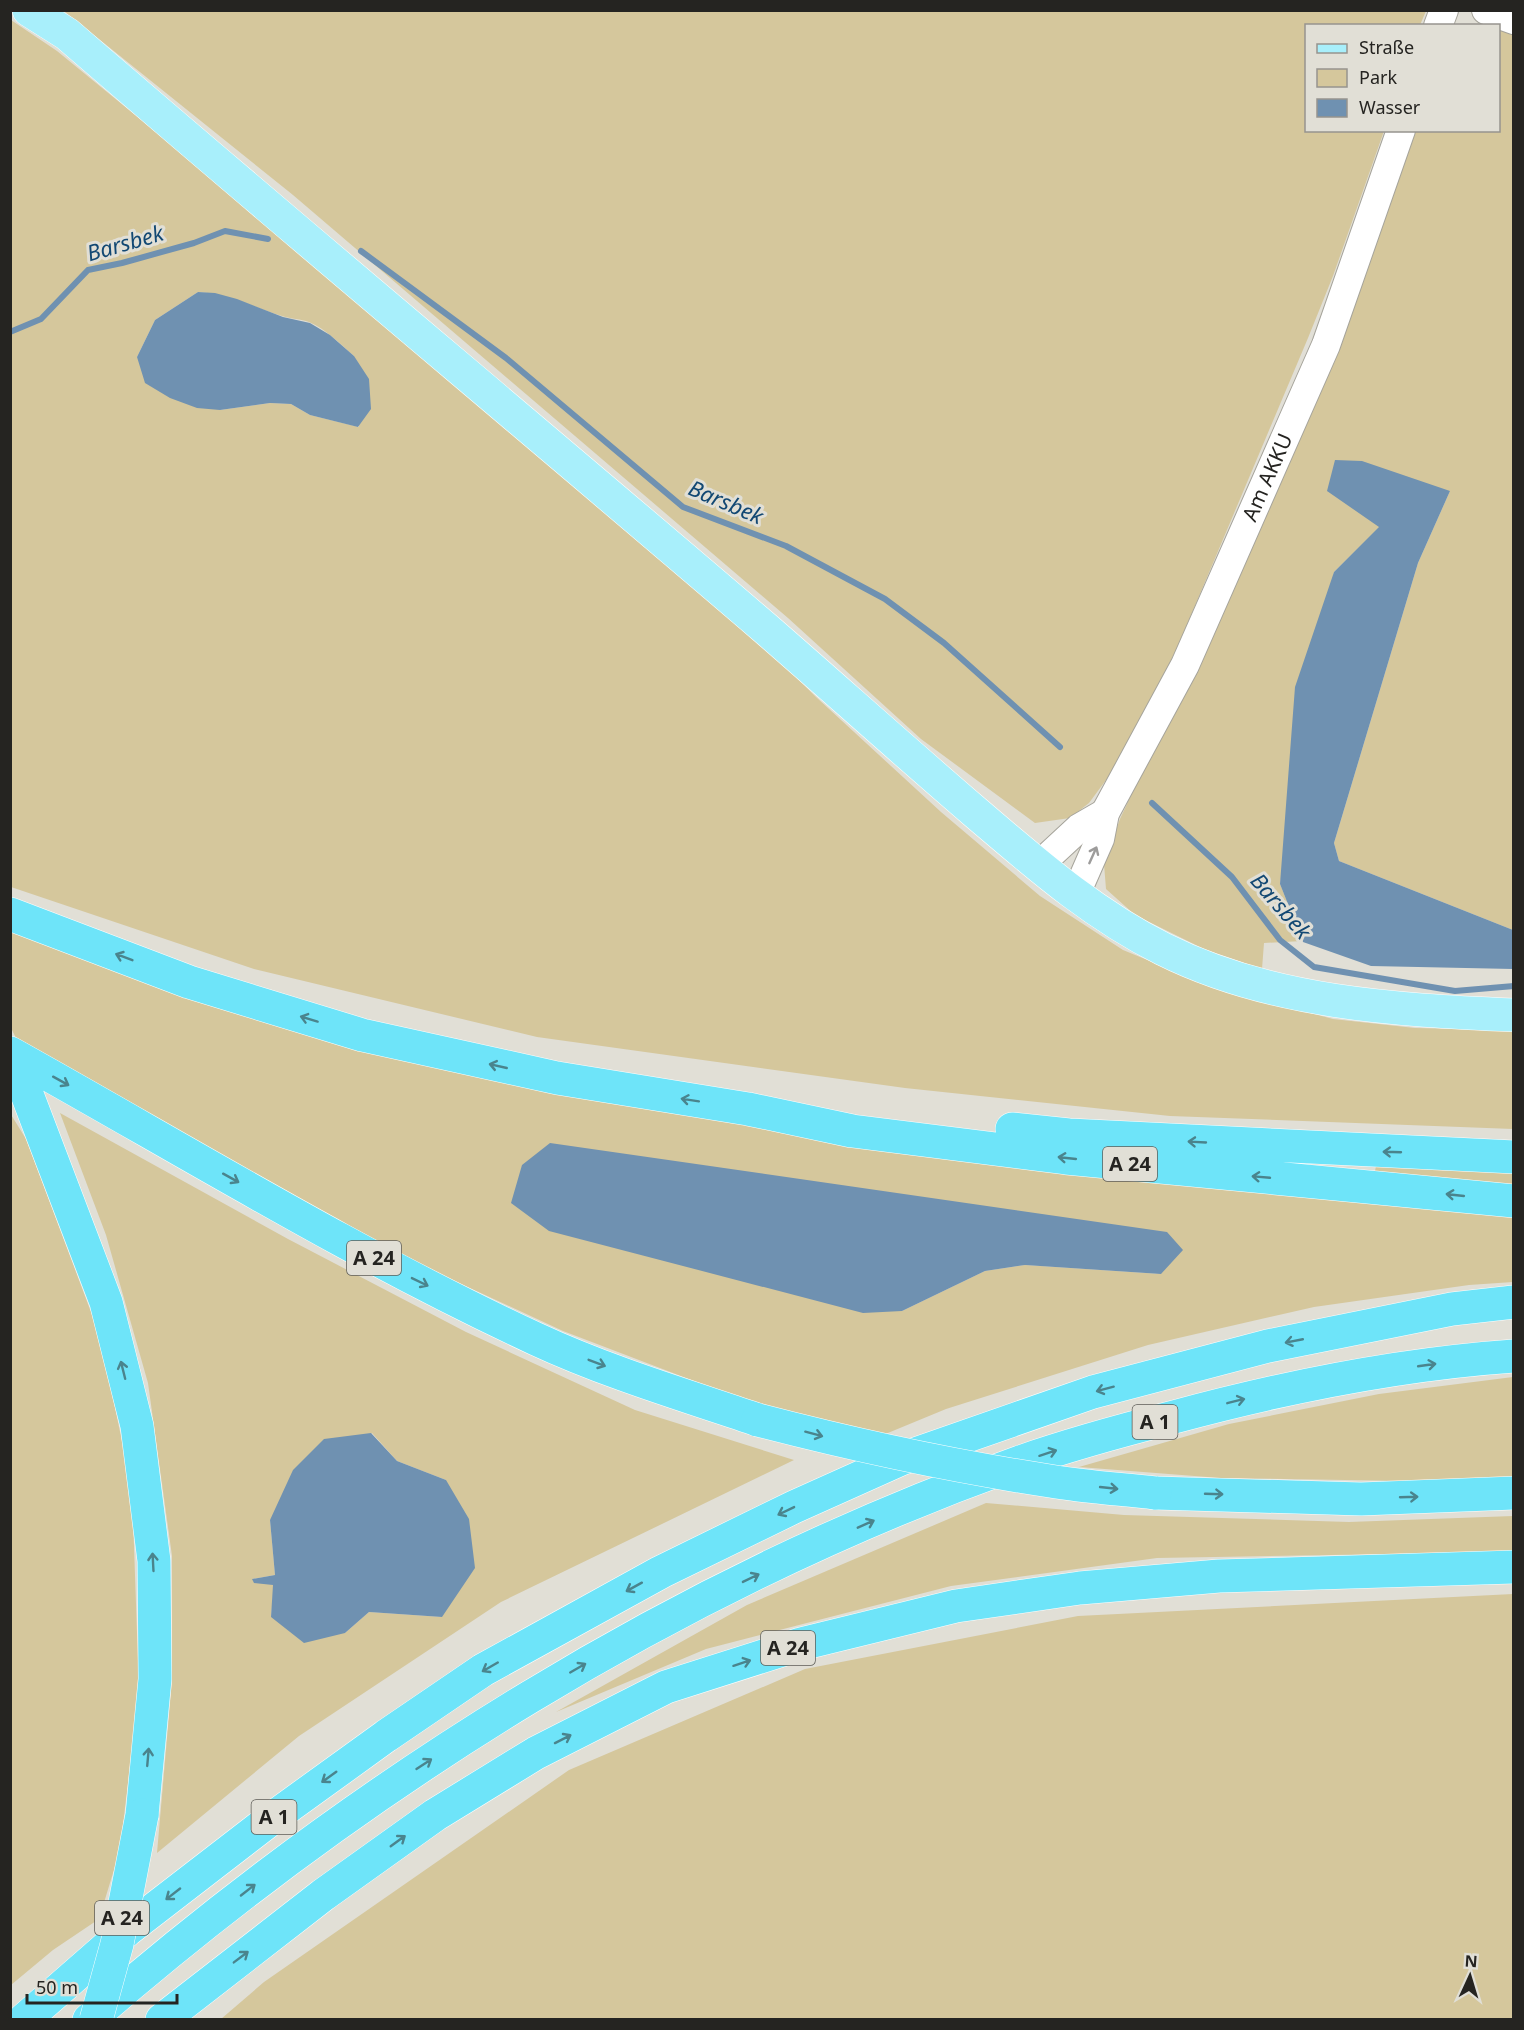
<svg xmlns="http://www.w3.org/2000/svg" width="1524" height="2030" viewBox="0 0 1524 2030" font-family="'Noto Sans',sans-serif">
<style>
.green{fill:#d5c79c;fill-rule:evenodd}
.water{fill:#6f91b1}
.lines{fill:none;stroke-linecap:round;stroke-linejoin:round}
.stream{stroke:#6f91b1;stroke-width:6}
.minor-casing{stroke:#a6a49b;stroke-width:30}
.major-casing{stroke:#fff;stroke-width:34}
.highway-casing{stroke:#fff;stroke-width:34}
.minor{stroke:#fff;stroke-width:28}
.major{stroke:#a8effb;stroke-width:33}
.highway{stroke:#6ee4f9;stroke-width:33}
.highway-bridge-casing{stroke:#fff;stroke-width:34;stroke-linecap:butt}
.highway-bridge{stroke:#6ee4f9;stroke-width:33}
.oneway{stroke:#9d9c9b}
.oneway2{stroke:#4a848d}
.labels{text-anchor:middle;stroke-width:6;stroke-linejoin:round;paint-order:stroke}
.shield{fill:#e1dfd6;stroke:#5d5c57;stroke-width:1.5}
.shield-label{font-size:20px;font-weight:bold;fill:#252421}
.street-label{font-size:21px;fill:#252421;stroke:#e1dfd6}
.water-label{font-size:22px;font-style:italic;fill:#124873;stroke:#e1dfd6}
</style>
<rect width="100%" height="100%" fill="#e1dfd6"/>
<path class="green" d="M 64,11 L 1426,11 L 1420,25 L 1306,26 L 1306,130 L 1384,131 L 1333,276 L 1308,338 L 1178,646 L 1126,753 L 1089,803 L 1070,818 L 1035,823 L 921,739 L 788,618 L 293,195 Z
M 11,20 L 57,51 L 472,391 L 717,598 L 816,697 L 941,812 L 1040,896 L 1123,950 L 1213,987 L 1333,1019 L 1415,1028 L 1513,1030 L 1513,1129 L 1170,1116 L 905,1088 L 537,1037 L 254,969 L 11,887 ZM 198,292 C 229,294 253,307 282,316 C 291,319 301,319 309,322 C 326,329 340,344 354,356 L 359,427 L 310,415 L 291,404 L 270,403 L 220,410 L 137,357 L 155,320 Z
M 1499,27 L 1513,32 L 1513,930 L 1339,861 L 1334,843 L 1418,563 L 1450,491 L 1380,527 L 1334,572 L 1280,884 L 1303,941 L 1264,943 L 1262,969 L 1204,949 L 1135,915 L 1106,889 L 1104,864 L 1120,819 L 1340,347 L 1414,131 L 1498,130 Z
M 10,928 L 486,1079 L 1513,1209 L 1513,1282 L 1469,1285 L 1314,1307 L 1148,1345 L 946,1409 L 883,1435 L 749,1402 L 563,1331 L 392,1252 L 16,1038 L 11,1028 ZM 522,1165 L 1161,1274 L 1025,1265 L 985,1271 L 902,1311 Z
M 10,1113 L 26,1139 L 100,1336 L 132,1489 L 139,1690 L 120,1850 L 99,1919 L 53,1950 L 11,1985 Z
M 60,1113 L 288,1239 L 466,1332 L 635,1410 L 794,1460 L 501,1602 L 299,1736 L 157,1853 L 172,1680 L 172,1556 L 148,1383 L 106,1235 ZM 372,1433 L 397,1461 L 446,1480 L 442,1617 L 369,1612 L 345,1633 L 271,1617 L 274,1585 L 252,1579 L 275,1575 L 270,1520 Z
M 1376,1166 L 1513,1172 L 1513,1185 L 1375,1171 Z
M 1513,1377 L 1513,1478 L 1405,1481 L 1220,1478 L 1079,1467 L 1229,1424 L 1379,1394 Z
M 986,1503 L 1124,1515 L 1349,1522 L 1513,1516 L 1513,1552 L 1157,1558 L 951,1586 L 706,1649 L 556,1712 L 747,1605 Z
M 1513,1594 L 1513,2019 L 221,2019 L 264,1982 L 569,1770 L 805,1669 L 1078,1616 Z"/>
<path class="water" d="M 198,292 L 215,293 L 237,299 L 283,317 L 310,323 L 330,335 L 354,356 L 369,379 L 371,409 L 358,427 L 310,415 L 291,404 L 270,403 L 220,410 L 197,408 L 170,398 L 145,383 L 137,357 L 155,320 Z
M 1335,460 L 1362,461 L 1450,491 L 1418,563 L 1334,843 L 1339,861 L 1513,930 L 1513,969 L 1371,966 L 1303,942 L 1280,884 L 1295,687 L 1334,572 L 1379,527 L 1327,491 Z
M 550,1143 L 1167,1232 L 1183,1250 L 1161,1274 L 1025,1265 L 985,1271 L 902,1311 L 863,1313 L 549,1231 L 511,1203 L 522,1165 Z
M 371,1433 L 397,1461 L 446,1480 L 469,1519 L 475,1568 L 442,1617 L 369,1612 L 345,1633 L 304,1643 L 271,1617 L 273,1585 L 254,1583 L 252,1579 L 275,1575 L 270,1520 L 293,1470 L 324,1439 Z"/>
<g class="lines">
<path class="stream" d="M 361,251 L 506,358 L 683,507 L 786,546 L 885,599 L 944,643 L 1060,747
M 10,332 L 41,319 L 88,270 L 122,263 L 194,243 L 225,231 L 268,239
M 1152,803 L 1232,877 L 1280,940 L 1314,967 L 1455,991 L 1514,986"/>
<defs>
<g id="minor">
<path d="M 1486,10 L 1514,20"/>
<path d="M 1438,26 L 1444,10"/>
<path d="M 1038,866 L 1079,828 L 1105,813"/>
<path id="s1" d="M 1075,896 L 1100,839 L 1105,813 L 1185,665 L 1326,345 L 1401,130"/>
</g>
<path id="major" d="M 29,10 L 67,34 C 298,234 533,429 765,628 C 835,689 904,751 975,812 C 1035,863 1091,913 1163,949 C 1271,1003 1395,1010 1514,1015"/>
<path id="highway" d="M 10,914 L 189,982 L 362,1035 L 557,1078 L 748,1109 L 852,1131 L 1066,1158 L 1514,1201
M 10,1053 C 184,1150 355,1255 536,1339 C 607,1372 684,1395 758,1420
M 10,1065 L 25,1089 L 106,1302 L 137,1426 L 154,1561 L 155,1679 L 142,1815
M 1012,1129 L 1069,1135 L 1514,1157
M 1155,1493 L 1361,1499 L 1514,1493
M 24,2020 L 127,1930 L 267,1822 L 386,1736 L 483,1670 L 661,1572 L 794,1507 L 901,1459 L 1093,1392 L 1268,1346 L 1452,1309 L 1514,1302
M 89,2020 C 363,1782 678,1584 1020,1462 C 1071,1444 1123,1430 1174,1417 C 1285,1387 1399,1364 1514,1356
M 162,2020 L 323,1895 L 435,1815 L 536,1753 L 666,1687 L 801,1644 L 956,1606 L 1080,1588 L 1219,1576 L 1514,1567"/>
</defs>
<use href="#minor" class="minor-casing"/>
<use href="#major" class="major-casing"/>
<use href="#highway" class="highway-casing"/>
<use href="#minor" class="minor"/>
<use href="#major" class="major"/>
<use href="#highway" class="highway"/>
<defs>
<path id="highway-bridge" d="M 758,1420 C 854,1445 951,1466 1050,1481 C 1085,1487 1120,1489 1155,1493
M 96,2020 L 117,1944 L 142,1815"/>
</defs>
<use href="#highway-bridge" class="highway-bridge-casing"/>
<use href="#highway-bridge" class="highway-bridge"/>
</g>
<defs><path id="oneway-shaft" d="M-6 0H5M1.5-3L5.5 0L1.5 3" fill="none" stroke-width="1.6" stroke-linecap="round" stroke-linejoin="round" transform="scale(1.5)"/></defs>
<use class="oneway" href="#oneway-shaft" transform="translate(1093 855) rotate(-66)"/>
<g class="oneway2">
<use href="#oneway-shaft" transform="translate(124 957) rotate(-159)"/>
<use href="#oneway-shaft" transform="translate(309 1019) rotate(-163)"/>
<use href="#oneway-shaft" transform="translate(498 1066) rotate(-167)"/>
<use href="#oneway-shaft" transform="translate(61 1081) rotate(29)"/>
<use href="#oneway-shaft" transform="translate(690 1100) rotate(-171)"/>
<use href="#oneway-shaft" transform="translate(1197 1142) rotate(-177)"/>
<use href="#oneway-shaft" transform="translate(1392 1152) rotate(-178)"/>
<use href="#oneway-shaft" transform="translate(1067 1158) rotate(-174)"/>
<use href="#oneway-shaft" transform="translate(1261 1177) rotate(-175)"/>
<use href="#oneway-shaft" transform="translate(231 1178) rotate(29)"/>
<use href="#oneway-shaft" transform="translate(1455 1195) rotate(-174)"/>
<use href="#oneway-shaft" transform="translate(420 1282) rotate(26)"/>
<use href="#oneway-shaft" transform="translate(1294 1341) rotate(169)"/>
<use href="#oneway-shaft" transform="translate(597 1363) rotate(21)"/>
<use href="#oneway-shaft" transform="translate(1427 1365) rotate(-8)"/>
<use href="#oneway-shaft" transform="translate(123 1370) rotate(-104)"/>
<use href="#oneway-shaft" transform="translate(1105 1389) rotate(165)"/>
<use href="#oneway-shaft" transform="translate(1236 1401) rotate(-14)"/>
<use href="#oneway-shaft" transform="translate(814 1434) rotate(15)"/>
<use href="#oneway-shaft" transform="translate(1048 1453) rotate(-18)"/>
<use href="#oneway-shaft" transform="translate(1109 1488) rotate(6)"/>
<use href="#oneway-shaft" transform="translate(1214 1494) rotate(2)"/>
<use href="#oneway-shaft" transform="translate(1409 1497) rotate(-2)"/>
<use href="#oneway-shaft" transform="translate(786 1511) rotate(154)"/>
<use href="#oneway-shaft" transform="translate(866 1524) rotate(-24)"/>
<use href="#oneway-shaft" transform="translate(153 1562) rotate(-93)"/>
<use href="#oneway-shaft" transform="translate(751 1578) rotate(-26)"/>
<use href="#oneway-shaft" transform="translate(634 1587) rotate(151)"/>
<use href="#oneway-shaft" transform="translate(742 1663) rotate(-18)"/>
<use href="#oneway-shaft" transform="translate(490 1667) rotate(150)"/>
<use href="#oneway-shaft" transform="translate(578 1668) rotate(-30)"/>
<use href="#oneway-shaft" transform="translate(563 1739) rotate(-27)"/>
<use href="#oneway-shaft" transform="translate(148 1757) rotate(-85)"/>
<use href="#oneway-shaft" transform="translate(424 1764) rotate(-33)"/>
<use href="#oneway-shaft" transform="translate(329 1777) rotate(144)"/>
<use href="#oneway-shaft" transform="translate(398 1841) rotate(-36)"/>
<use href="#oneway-shaft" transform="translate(248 1890) rotate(-38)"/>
<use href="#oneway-shaft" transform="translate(173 1894) rotate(142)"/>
<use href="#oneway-shaft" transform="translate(241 1957) rotate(-37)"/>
</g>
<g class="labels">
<g class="shield">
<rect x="1103" y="1147" width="54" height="34" rx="4.5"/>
<rect x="347" y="1241" width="54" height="34" rx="4.5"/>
<rect x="1132.5" y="1405" width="45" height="34" rx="4.5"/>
<rect x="761" y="1631" width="54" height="34" rx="4.5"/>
<rect x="251.5" y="1800" width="45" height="34" rx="4.5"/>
<rect x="95" y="1901" width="54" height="34" rx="4.5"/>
</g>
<g class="shield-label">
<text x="1130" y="1171">A 24</text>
<text x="374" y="1265">A 24</text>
<text x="1155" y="1429">A 1</text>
<text x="788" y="1655">A 24</text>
<text x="274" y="1824">A 1</text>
<text x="122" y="1925">A 24</text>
</g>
<g class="street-label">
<text dy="7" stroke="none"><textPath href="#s1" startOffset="462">Am AKKU</textPath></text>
</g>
<g class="water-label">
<text transform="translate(125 243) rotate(-16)" y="8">Barsbek</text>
<text transform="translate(726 502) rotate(23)" y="8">Barsbek</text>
<text transform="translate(1281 906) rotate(49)" y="8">Barsbek</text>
</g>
</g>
<rect width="1524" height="2030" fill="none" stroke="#252421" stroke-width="24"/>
<rect x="1305" y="24" width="195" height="108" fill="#e1dfd6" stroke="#96948e" stroke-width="1.5"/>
<rect x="1317" y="44" width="30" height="9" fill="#a8effb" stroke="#96948e" stroke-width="1.5"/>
<text x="1359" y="54" font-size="18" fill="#252421">Straße</text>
<rect x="1317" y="69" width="30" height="18" fill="#d5c79c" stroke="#96948e" stroke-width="1.5"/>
<text x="1359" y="84" font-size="18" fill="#252421">Park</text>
<rect x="1317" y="99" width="30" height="18" fill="#6f91b1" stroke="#96948e" stroke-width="1.5"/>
<text x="1359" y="114" font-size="18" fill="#252421">Wasser</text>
<g transform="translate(1470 1976) rotate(4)" stroke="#e1dfd6" stroke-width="4.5" paint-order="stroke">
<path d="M0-4.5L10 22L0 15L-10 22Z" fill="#252421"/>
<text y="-9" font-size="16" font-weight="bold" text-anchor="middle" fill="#252421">N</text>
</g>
<path d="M27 1994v9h150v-9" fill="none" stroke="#252421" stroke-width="3"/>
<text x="36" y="1994" font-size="18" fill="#252421" stroke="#e1dfd6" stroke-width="4.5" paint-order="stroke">50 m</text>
</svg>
